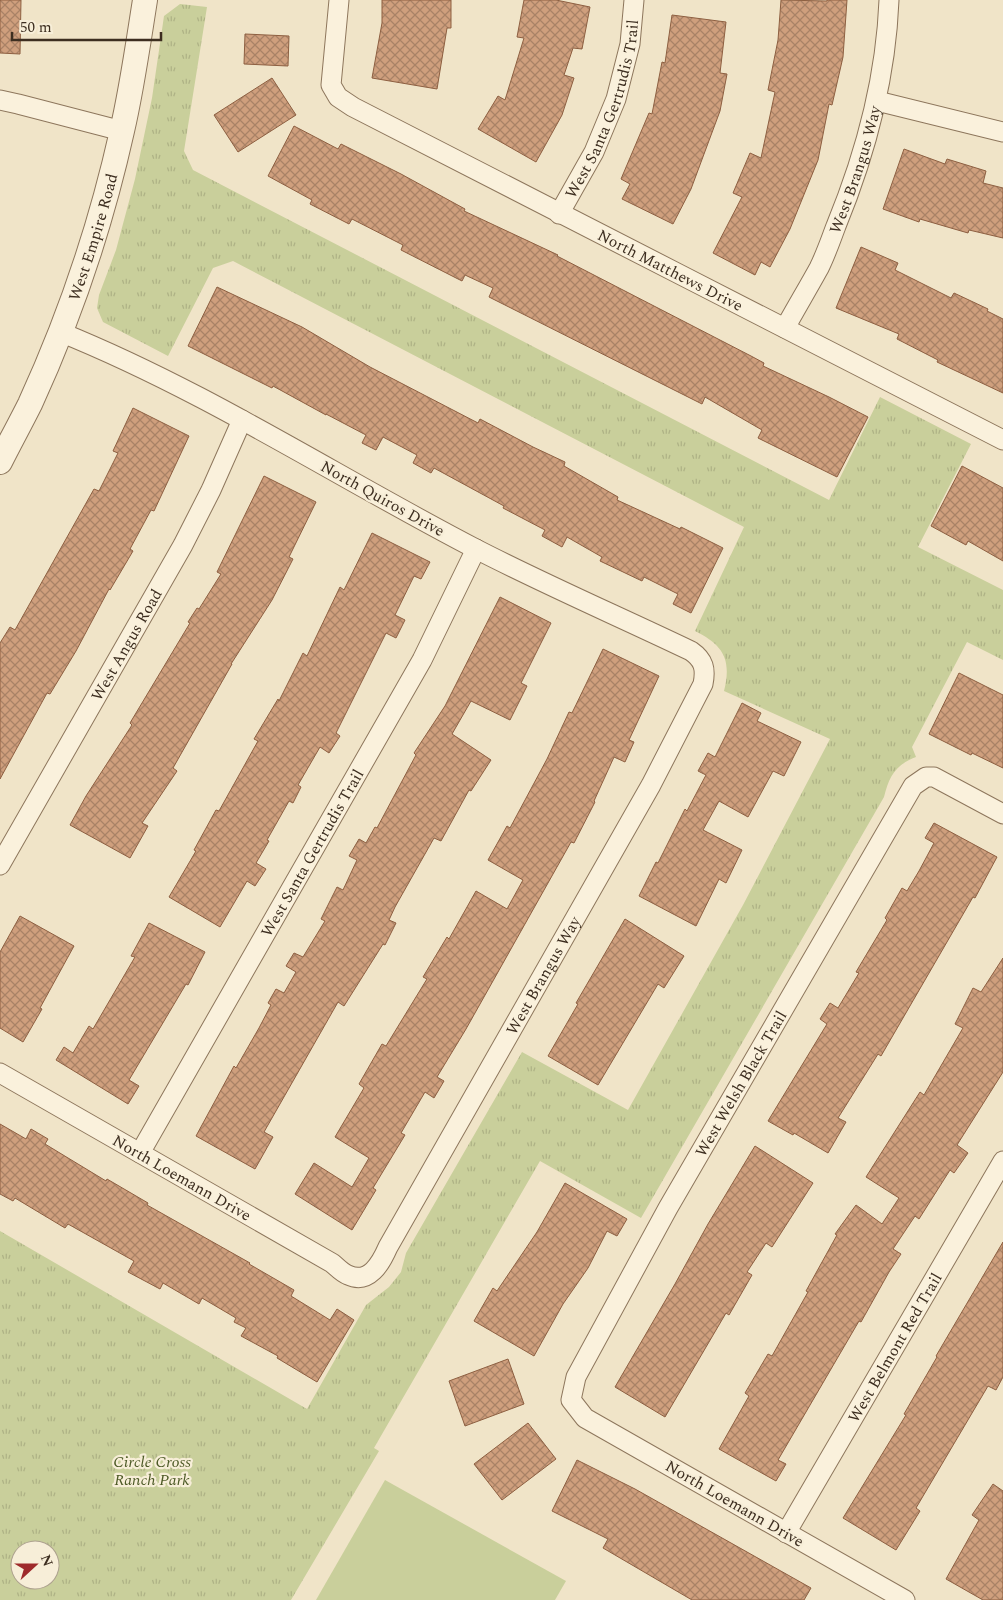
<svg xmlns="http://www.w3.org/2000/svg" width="1003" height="1600" viewBox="0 0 1003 1600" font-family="Spectral,serif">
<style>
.grass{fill:url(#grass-tufts);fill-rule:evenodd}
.pitch{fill:#c9cf9b}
.building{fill:url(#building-cross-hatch);stroke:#8d5f41}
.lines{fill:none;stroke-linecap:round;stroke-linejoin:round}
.minor-casing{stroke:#8d765c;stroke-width:21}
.tertiary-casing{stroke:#8d765c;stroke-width:26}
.minor{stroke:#faf1dc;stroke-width:19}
.tertiary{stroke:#faf1dc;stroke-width:24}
.labels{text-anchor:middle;stroke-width:4.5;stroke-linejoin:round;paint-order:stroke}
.street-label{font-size:16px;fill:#3d2e20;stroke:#f7eed8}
.park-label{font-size:16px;font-style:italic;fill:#4d5a26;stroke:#f7eed8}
</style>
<defs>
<pattern id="grass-tufts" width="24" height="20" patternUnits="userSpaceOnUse" patternTransform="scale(1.25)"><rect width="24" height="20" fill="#c9cf9b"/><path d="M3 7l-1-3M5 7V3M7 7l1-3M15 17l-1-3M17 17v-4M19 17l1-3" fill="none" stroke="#aeb285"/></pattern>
<pattern id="building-cross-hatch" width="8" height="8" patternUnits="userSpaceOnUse" patternTransform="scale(1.25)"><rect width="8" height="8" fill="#cf9f7d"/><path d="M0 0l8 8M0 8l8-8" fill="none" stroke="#a98266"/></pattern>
</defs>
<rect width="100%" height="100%" fill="#f0e4c8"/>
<path class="grass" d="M 180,4 L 207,7 L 184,151 L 193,170 L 829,500 L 880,397 L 971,444 L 918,547 L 1003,590 L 1003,660 L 967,642 L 912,747 L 916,757 C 895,765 889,777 884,797 L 641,1218 L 540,1161 L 374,1448 L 379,1451 L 291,1600 L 0,1600 L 0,1231 L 307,1409 L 366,1305 L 389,1287 L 401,1272 L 406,1253 L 522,1052 L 628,1110 L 743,905 L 830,739 L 724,691 C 732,659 723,645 695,631 L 744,527 L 233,261 L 213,268 L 168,356 L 103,322 L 97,308 L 99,295 L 116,250 L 135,179 L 152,98 L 164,16 ZM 20,1550 L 50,1550 L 50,1580 L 20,1580 Z"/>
<path class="pitch" d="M 385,1480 L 566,1581 L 555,1600 L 316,1600 Z"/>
<path class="building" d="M 0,0 L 21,0 L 20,54 L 0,53 Z
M 382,0 L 451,0 L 451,28 L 447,28 L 437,89 L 372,78 L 382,23 Z
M 524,0 L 556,0 L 590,7 L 582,49 L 573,48 L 564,75 L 574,78 L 562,115 L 536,162 L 478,129 L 498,96 L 505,100 L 524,38 L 517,37 Z
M 781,0 L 827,1 L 827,0 L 847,0 L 843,57 L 832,105 L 829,104 L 818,160 L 790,229 L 770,267 L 761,262 L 755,275 L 713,253 L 742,197 L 733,193 L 750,153 L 761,158 L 775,92 L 768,90 L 778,40 Z
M 672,15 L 726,22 L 720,73 L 727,74 L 720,111 L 691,189 L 673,224 L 622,199 L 630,184 L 621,179 L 649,113 L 652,114 L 662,62 L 665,63 Z
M 245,34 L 289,36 L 288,66 L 244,64 Z
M 272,78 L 296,115 L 238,152 L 214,115 Z
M 294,126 L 338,149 L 341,144 L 401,174 L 465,209 L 464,211 L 558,255 L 557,256 L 751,356 L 764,363 L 763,366 L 829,397 L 868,417 L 837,477 L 758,438 L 762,430 L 705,397 L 702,404 L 489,297 L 493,288 L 465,275 L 462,281 L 401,250 L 403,245 L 352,219 L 349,224 L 310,204 L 312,200 L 268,176 Z
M 904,149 L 945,164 L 947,159 L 986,171 L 983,183 L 1003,188 L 1003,238 L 969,230 L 968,233 L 920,219 L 919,222 L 883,209 Z
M 861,247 L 898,263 L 895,270 L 951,298 L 954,293 L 988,309 L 987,311 L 1003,319 L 1003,393 L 937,362 L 938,360 L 897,339 L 899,334 L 836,308 Z
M 217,287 L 302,327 L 370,367 L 478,423 L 480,419 L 533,447 L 565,462 L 564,466 L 618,497 L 617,500 L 680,529 L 681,527 L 723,548 L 691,613 L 673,604 L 678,594 L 644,577 L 642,581 L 600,561 L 602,557 L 567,537 L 562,547 L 542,536 L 545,530 L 503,508 L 504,506 L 434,468 L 431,473 L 413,463 L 417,455 L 383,437 L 376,450 L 362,443 L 366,435 L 326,414 L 326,415 L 273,386 L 272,388 L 188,346 Z
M 133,408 L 189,436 L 154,511 L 151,510 L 130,549 L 133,551 L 110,590 L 109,589 L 76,651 L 50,694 L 47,693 L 0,779 L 0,643 L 10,627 L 15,630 L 94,489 L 99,491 L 118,453 L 113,451 Z
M 962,466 L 1003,488 L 1003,561 L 968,541 L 966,545 L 931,526 Z
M 264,476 L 316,502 L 289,557 L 293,559 L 272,600 L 231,664 L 232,664 L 173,768 L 177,771 L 142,823 L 148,826 L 130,858 L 70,825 L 86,796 L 132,725 L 130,723 L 190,623 L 188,622 L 197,608 L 199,609 L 221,574 L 217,572 Z
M 372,533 L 430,562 L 421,579 L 414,576 L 395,615 L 405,620 L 396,638 L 386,633 L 336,733 L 340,736 L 329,753 L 320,747 L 298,785 L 301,787 L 293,803 L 289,801 L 267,840 L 269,841 L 256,863 L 266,869 L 255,886 L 247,881 L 220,927 L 169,897 L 196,851 L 194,850 L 216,810 L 219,811 L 258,741 L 254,739 L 278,699 L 279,701 L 303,653 L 307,656 L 340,587 L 344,590 Z
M 500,597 L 551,623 L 521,683 L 527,686 L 510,720 L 471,701 L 452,734 L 491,760 L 471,791 L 469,790 L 441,841 L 434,838 L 395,907 L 389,920 L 396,923 L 385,945 L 383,944 L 344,1006 L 338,1002 L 264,1132 L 273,1137 L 255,1169 L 196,1136 L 234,1066 L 236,1068 L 259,1028 L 271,1005 L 268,1003 L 276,989 L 284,993 L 296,972 L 286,966 L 294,953 L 303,957 L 325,921 L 321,919 L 337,887 L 343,890 L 357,860 L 349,856 L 359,839 L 366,843 L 375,827 L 377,828 L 416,755 L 414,753 L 445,706 Z
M 603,649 L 659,676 L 629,740 L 634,742 L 625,762 L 614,757 L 594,801 L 595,802 L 574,843 L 571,842 L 466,1029 L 437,1077 L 444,1081 L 434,1098 L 425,1092 L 401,1133 L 405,1135 L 373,1188 L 376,1190 L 352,1230 L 295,1194 L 314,1163 L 352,1187 L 369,1158 L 335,1137 L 364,1088 L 359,1084 L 382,1044 L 386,1046 L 427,979 L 423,977 L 447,937 L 449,939 L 476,891 L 507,909 L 523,880 L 488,860 L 507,826 L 510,828 L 547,759 L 569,712 L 572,713 Z
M 959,673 L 1003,695 L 1003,768 L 972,753 L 971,755 L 929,734 Z
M 742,703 L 761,713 L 757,721 L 801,742 L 784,776 L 773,771 L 748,817 L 719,801 L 703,830 L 742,850 L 726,883 L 719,879 L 696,926 L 639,896 L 656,862 L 658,863 L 685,809 L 687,811 L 706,775 L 698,771 L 708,753 L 715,757 Z
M 934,823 L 997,857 L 975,898 L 973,897 L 881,1056 L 878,1054 L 838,1118 L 846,1122 L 828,1153 L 794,1133 L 793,1135 L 768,1121 L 827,1024 L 820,1019 L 830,1003 L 838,1008 L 859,973 L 856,972 L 887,920 L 885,918 L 902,888 L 907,891 L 919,871 L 934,843 L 925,838 Z
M 20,916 L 74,946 L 40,1008 L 42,1009 L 23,1042 L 0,1028 L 0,952 Z
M 625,919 L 684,956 L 664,988 L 658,984 L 598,1085 L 548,1056 L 578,1004 L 576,1003 Z
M 149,923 L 205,952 L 188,985 L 186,984 L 129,1080 L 139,1086 L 128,1104 L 56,1060 L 64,1047 L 73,1053 L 89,1026 L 93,1029 L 135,957 L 131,956 Z
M 1003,958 L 1003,1072 L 957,1145 L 968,1153 L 954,1173 L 950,1170 L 919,1219 L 915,1216 L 893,1249 L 901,1254 L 889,1272 L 861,1322 L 859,1321 L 778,1460 L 786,1464 L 776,1481 L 719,1449 L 749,1396 L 745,1393 L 768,1354 L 772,1356 L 808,1292 L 806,1291 L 837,1235 L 835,1234 L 856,1205 L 882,1224 L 899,1198 L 866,1177 L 920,1092 L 924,1095 L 963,1028 L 955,1024 L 973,988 L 981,992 Z
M 0,1124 L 26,1139 L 31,1129 L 48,1139 L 45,1144 L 106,1181 L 107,1179 L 148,1203 L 147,1205 L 250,1263 L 249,1264 L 294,1290 L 291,1296 L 330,1320 L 337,1309 L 354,1320 L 317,1382 L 277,1358 L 278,1356 L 241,1336 L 246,1328 L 234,1322 L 236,1318 L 202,1298 L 199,1304 L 163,1283 L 160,1289 L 128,1272 L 134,1261 L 68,1224 L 65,1228 L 15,1198 L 13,1201 L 0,1194 Z
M 755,1146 L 813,1183 L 772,1247 L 766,1243 L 747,1272 L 752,1275 L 729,1315 L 726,1313 L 665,1417 L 615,1387 L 675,1284 L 708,1224 Z
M 565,1183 L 627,1219 L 617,1236 L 607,1231 L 588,1268 L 563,1304 L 534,1356 L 474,1321 L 493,1288 L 497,1291 L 537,1232 Z
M 1003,1242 L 1003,1377 L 996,1390 L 988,1386 L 916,1508 L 920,1511 L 896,1550 L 843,1518 L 906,1415 L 904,1414 L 937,1357 L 936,1356 Z
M 508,1359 L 524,1404 L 465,1426 L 449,1381 Z
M 528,1423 L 556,1459 L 502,1500 L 474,1464 Z
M 577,1460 L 635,1489 L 811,1588 L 804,1600 L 692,1600 L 603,1548 L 608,1539 L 552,1511 Z
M 993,1484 L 1003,1491 L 1003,1600 L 983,1600 L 946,1579 L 979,1520 L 972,1515 Z"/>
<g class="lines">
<defs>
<g id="minor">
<path id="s1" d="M 339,0 L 331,85 L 338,97 L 353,107 C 569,219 787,328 1003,440"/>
<path d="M 0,100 L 18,104 L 122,131"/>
<path d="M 877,101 L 1003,132"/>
<path id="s2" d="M 559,214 L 594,152 L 616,99 L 630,44 L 634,0"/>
<path id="s3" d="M 785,328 C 796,308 808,288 819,268 C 826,254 831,239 836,226 C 866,153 886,78 889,0"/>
<path id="s4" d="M 0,865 L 183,545 L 211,490 L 242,420"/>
<path id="s5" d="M 0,1073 L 332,1263 C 337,1267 342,1273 348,1275 C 369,1285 381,1263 388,1247 L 651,785 L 703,684 C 706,669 704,660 691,651 C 620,617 546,585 476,549 C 337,477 206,391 60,332"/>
<path id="s6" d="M 140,1153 L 422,660 L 476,549"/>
<path id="s7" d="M 786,1533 L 1003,1161"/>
<path id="s8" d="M 905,1600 L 585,1418 L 571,1400 L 576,1377 L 668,1208 L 913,786 L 926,777 L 934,777 L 1003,814"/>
</g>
<g id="tertiary">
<path id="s9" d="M 0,462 C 10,442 20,424 30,404 C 70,317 101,225 122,131 C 132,88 138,44 145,0"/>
</g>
</defs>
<use href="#minor" class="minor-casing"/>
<use href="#tertiary" class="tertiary-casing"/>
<use href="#minor" class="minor"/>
<use href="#tertiary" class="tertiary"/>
</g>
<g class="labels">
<g class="street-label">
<text dy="6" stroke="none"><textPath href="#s2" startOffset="115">West Santa Gertrudis Trail</textPath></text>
<text dy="6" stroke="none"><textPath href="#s3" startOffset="174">West Brangus Way</textPath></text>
<text dy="6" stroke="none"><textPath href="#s9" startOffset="244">West Empire Road</textPath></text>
<text dy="6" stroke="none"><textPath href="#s1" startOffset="474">North Matthews Drive</textPath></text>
<text transform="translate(383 498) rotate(29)" y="6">North Quiros Drive</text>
<text dy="6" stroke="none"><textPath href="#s4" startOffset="254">West Angus Road</textPath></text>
<text dy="6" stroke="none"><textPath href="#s6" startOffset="346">West Santa Gertrudis Trail</textPath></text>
<text dy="6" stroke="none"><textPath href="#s5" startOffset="771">West Brangus Way</textPath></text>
<text dy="6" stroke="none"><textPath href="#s8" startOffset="751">West Welsh Black Trail</textPath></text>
<text dy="6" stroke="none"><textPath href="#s5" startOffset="210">North Loemann Drive</textPath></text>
<text dy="6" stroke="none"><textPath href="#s7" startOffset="215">West Belmont Red Trail</textPath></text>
<text transform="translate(735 1503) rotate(30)" y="6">North Loemann Drive</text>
</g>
<g class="park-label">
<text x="152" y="1467">Circle Cross<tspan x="152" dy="18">Ranch Park</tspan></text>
</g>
</g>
<g transform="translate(35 1565) rotate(69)"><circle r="24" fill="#f7eed8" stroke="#ada18e"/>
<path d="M0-4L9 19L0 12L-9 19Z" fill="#9e2a2b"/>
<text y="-8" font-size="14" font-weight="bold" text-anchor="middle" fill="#3d2e20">N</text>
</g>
<path d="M12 32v8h149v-8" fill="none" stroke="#3d2e20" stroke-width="2.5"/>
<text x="20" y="32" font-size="15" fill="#3d2e20" stroke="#f7eed8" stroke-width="4" paint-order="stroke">50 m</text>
</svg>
